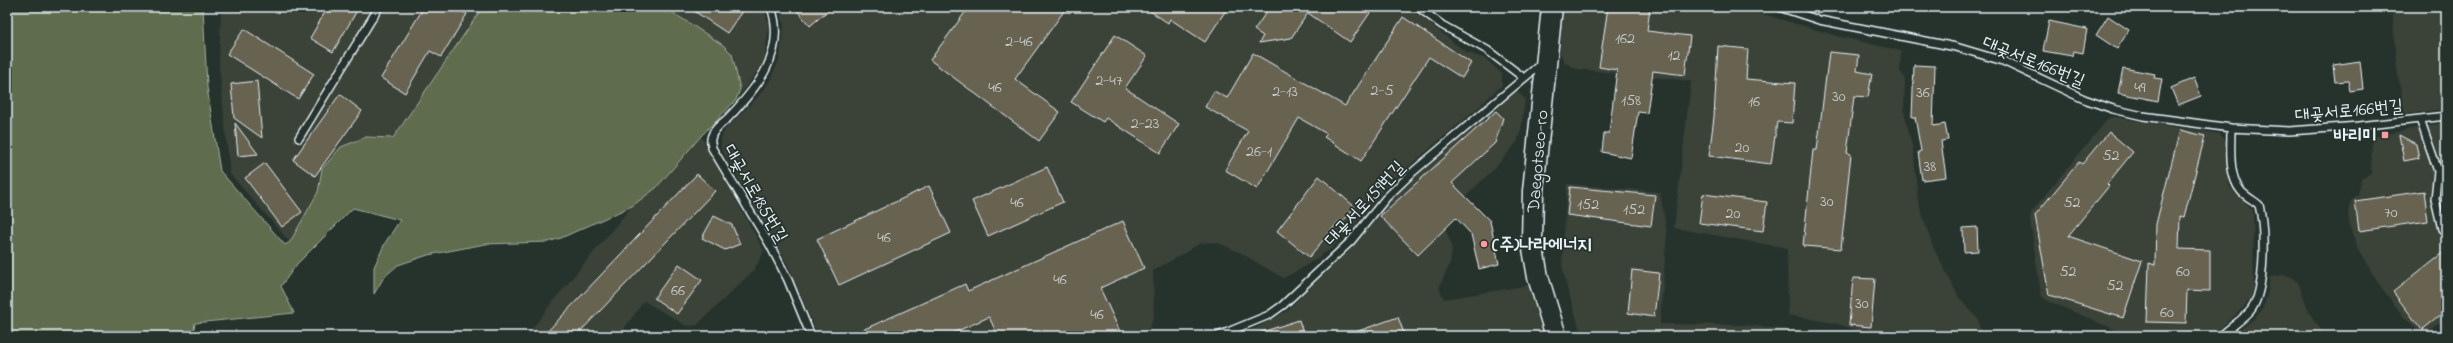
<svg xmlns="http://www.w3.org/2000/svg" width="2453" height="343" viewBox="0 0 2453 343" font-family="'Indie Flower','Poor Story',sans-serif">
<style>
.built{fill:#3a4238}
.green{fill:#5e6c4e;stroke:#a3aea3}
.building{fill:#686451;stroke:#e8f1f8}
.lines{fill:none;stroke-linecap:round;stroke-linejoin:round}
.lane-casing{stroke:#e8f1f8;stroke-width:10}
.secondary-casing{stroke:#e8f1f8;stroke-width:23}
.lane{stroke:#26332d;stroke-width:7}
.secondary{stroke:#26332d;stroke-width:20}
.poi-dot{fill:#ff9aa2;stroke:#26332d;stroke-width:1.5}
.labels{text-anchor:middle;stroke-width:3.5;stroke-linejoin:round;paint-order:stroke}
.number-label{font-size:16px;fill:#c8cece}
.street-label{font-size:18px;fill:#e8f1f8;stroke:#26332d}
.poi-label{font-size:18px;font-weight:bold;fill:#e8f1f8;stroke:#26332d;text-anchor:end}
</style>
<rect width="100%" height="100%" fill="#26332d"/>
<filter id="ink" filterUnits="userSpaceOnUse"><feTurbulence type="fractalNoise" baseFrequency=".025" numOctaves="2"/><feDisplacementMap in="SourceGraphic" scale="8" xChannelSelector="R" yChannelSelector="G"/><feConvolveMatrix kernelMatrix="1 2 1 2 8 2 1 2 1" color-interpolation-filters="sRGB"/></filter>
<g filter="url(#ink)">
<path class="built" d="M 221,7 L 483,7 L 393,138 L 366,137 L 341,147 L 322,169 L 318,192 L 290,242 L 230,174 L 219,67 Z
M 664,7 L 764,7 L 769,26 L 764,63 L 736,100 L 740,89 L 732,54 L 723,45 Z
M 779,7 L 1409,7 L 1466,52 L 1486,59 L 1502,74 L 1502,85 L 1480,106 L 1389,183 L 1351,230 L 1331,249 L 1296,272 L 1283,278 L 1241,253 L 1216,242 L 1201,243 L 1153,271 L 1154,318 L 1145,336 L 818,336 L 787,263 L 721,148 L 721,138 L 726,128 L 757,98 L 769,82 L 779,60 L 784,25 Z
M 1563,7 L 1739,7 L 1841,37 L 1901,51 L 1900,71 L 1905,79 L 1904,111 L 1914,155 L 1918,202 L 1933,247 L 1960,299 L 1978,319 L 1981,336 L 1877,336 L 1834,323 L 1788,315 L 1787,248 L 1674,228 L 1691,81 L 1577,69 L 1565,63 L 1560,53 Z
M 2392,7 L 2446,7 L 2446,109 L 2405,114 L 2396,63 Z
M 1518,92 L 1525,99 L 1521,130 L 1517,142 L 1494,169 L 1441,220 L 1450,240 L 1452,251 L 1450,263 L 1439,288 L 1444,299 L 1531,285 L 1547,336 L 1250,336 L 1252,330 L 1287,311 L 1322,274 L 1347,253 L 1389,202 L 1417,175 L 1512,93 Z
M 2114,117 L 2220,134 L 2226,141 L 2229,186 L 2253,210 L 2254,288 L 2251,299 L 2243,308 L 2212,336 L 2130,336 L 2046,300 L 2041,295 L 2030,219 L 2032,211 L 2107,120 Z
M 2446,122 L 2446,318 L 2428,332 L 2421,332 L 2404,317 L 2378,283 L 2358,249 L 2350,228 L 2348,212 L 2351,201 L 2358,194 L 2361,179 L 2371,174 L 2372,137 Z
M 701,136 L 764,251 L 754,270 L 697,325 L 687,326 L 644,301 L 619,336 L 531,336 L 532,329 L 554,300 L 632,206 L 656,188 Z
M 1567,184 L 1660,192 L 1667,232 L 1660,324 L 1743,325 L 1784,329 L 1803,336 L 1582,336 L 1567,288 L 1562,265 Z
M 2284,275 L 2292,277 L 2298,282 L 2310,314 L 2325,336 L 2232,336 L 2254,319 L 2262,310 L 2267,296 L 2270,277 Z"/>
<path class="green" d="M 7,7 L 203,7 L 207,87 L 220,171 L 285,245 L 290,242 L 318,192 L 322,169 L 341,147 L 366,137 L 393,138 L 483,7 L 664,7 L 723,45 L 732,54 L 740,89 L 736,100 L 701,136 L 656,188 L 632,206 L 561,238 L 548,242 L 485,244 L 428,255 L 398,265 L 384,277 L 374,294 L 374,267 L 385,243 L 400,220 L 353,208 L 297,264 L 281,286 L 294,313 L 195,323 L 193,336 L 7,336 Z"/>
<path class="building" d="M 328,7 L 359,7 L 333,52 L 310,38 Z
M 424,7 L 455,7 L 467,14 L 441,57 L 430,51 L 405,93 L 381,78 Z
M 688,7 L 745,7 L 727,33 Z
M 794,7 L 832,7 L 810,26 Z
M 969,7 L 1067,7 L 1015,79 L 1060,112 L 1039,141 L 930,60 Z
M 1144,7 L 1228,7 L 1205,42 L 1170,19 L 1168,23 Z
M 1270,7 L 1374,7 L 1350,42 L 1308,13 L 1291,38 L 1259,43 L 1263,36 L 1254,30 Z
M 1608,7 L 1650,7 L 1647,31 L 1690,36 L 1685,75 L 1653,71 L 1647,113 L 1638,112 L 1631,158 L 1602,152 L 1604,133 L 1609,133 L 1617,70 L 1599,67 Z
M 2108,16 L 2129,30 L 2117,49 L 2096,35 Z
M 1403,17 L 1471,63 L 1462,78 L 1429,57 L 1361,161 L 1324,137 L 1327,134 L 1299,118 L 1257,189 L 1225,170 L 1248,131 L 1205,107 L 1214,91 L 1227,98 L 1253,53 L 1345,106 Z
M 2049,21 L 2087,29 L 2083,53 L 2073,51 L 2072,56 L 2043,51 Z
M 244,29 L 314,74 L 298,99 L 227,54 Z
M 1115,35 L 1147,56 L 1125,88 L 1179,124 L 1160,153 L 1106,118 L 1103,122 L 1071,102 Z
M 1718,46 L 1748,49 L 1746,79 L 1795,83 L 1792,123 L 1777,122 L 1771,164 L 1709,156 L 1714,117 Z
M 1829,52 L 1859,55 L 1857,71 L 1872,74 L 1868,97 L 1854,96 L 1847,153 L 1851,154 L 1841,249 L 1803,246 L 1813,150 L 1817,150 Z
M 2360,61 L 2363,89 L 2350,91 L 2348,81 L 2335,82 L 2333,65 Z
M 1914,65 L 1935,66 L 1933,126 L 1945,124 L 1948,140 L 1941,141 L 1946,177 L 1922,180 L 1918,152 L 1921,151 L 1915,117 L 1912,117 Z
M 2123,68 L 2155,74 L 2154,78 L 2162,79 L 2158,101 L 2118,93 Z
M 2194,78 L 2201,96 L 2178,105 L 2171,88 Z
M 257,81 L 262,138 L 234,118 L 231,84 Z
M 340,94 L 362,111 L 315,176 L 293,160 Z
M 1496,111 L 1503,118 L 1495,143 L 1452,183 L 1490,221 L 1499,264 L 1479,269 L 1471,234 L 1456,218 L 1418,255 L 1380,216 Z
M 235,123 L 258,154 L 238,156 Z
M 2180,130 L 2205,136 L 2184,217 L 2180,216 L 2179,249 L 2210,250 L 2210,291 L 2187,290 L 2186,323 L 2147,322 L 2149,263 L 2155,265 L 2156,224 Z
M 2109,132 L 2133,152 L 2107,184 L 2109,186 L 2068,236 L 2142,261 L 2123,318 L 2049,295 L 2035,215 L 2079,162 L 2082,164 Z
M 2399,135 L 2416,144 L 2419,158 L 2404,161 Z
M 265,163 L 302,212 L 282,227 L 245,178 Z
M 1047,167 L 1063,202 L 988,236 L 972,201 Z
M 697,174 L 715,191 L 576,336 L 543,336 Z
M 1319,176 L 1355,207 L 1342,223 L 1339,221 L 1309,257 L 1277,231 Z
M 929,186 L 951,233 L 839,285 L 817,239 Z
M 1570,187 L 1655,195 L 1651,226 L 1567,215 Z
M 2424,191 L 2428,221 L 2359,231 L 2355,201 Z
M 1703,194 L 1767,202 L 1763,231 L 1699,223 Z
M 714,216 L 732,225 L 740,244 L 725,250 L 702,238 Z
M 1123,221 L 1144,268 L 1100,288 L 1122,336 L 998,336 L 989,317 L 946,336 L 849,336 L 965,284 L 968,291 Z
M 1977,227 L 1978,251 L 1964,252 L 1963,228 Z
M 2446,250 L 2446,311 L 2422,330 L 2393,292 Z
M 679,264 L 702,280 L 677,314 L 654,298 Z
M 1632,270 L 1659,273 L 1654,317 L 1628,313 Z
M 1853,278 L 1875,279 L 1871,327 L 1849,325 Z
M 1398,317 L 1405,336 L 1351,336 L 1350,334 Z
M 1299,320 L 1304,336 L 1260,336 L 1259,333 Z"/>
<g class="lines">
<defs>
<path id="lane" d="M 771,7 C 787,52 757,88 728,118 C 722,123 712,130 711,139 C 710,142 712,145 712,148 L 770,245 L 788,280 L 811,336
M 1418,7 L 1442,25 L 1487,50 L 1524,78
M 1779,7 L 1819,20 L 1956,47 L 2003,61 L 2084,99 L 2113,109 L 2143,116 L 2231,128 L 2289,131 L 2359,126 L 2446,116
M 2420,119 L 2438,171 L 2435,199 L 2442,229
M 299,138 L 379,7
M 1218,336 L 1269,315 L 1283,305 L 1351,241 L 1386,198 L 1414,171 L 1542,63
M 2221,336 C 2230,327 2243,320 2251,310 C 2266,290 2265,228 2259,205 C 2254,200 2246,197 2241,191 C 2228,176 2231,148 2231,128"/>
<path id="secondary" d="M 1552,7 L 1533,191 L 1532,243 L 1538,277 L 1556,336"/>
</defs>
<use href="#lane" class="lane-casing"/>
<use href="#secondary" class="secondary-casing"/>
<use href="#lane" class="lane"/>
<use href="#secondary" class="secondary"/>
</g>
</g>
<g class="poi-dot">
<rect x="2381" y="131" width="8" height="8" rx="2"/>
<circle cx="1484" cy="244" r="4"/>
</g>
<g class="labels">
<g class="number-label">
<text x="1625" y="43">162</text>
<text x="1019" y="46">2-46</text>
<text x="1674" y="60">12</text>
<text x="1109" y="85">2-47</text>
<text x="995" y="92">46</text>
<text x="2140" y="92">49</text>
<text x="1382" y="95">2-5</text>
<text x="1285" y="96">2-13</text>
<text x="1923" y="97">36</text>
<text x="1839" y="101">30</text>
<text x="1631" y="105">158</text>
<text x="1754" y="106">16</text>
<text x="1145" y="128">2-23</text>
<text x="1742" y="152">20</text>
<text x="1259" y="156">26-1</text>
<text x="2111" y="160">52</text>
<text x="1930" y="171">38</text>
<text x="1827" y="206">30</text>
<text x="1017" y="207">46</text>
<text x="2072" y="207">52</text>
<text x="1588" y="209">152</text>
<text x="1634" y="214">152</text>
<text x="2391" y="217">70</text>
<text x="1733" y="218">20</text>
<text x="884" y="242">46</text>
<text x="2068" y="276">52</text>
<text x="2183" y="276">60</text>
<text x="1060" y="284">46</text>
<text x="2115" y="290">52</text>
<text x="678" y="295">66</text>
<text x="1862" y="308">30</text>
<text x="2167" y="317">60</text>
<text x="1097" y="319">46</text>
</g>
<g class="street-label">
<text transform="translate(2034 61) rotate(22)" y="6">대곶서로166번길</text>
<text transform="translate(2349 110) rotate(-5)" y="6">대곶서로166번길</text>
<text transform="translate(1537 161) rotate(-85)" y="6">Daegotseo-ro</text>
<text transform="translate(756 193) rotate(60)" y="6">대곶서로185번길</text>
<text transform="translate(1364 203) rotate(-47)" y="6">대곶서로159번길</text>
</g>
<g class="poi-label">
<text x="2377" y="141">바리미</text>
<text x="1492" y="250" text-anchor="start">(주)나라에너지</text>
</g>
</g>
<rect width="2453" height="343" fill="none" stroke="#26332d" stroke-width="24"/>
<rect x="12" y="12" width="2429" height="319" fill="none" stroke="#e8f1f8" stroke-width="1.5" filter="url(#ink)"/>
</svg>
